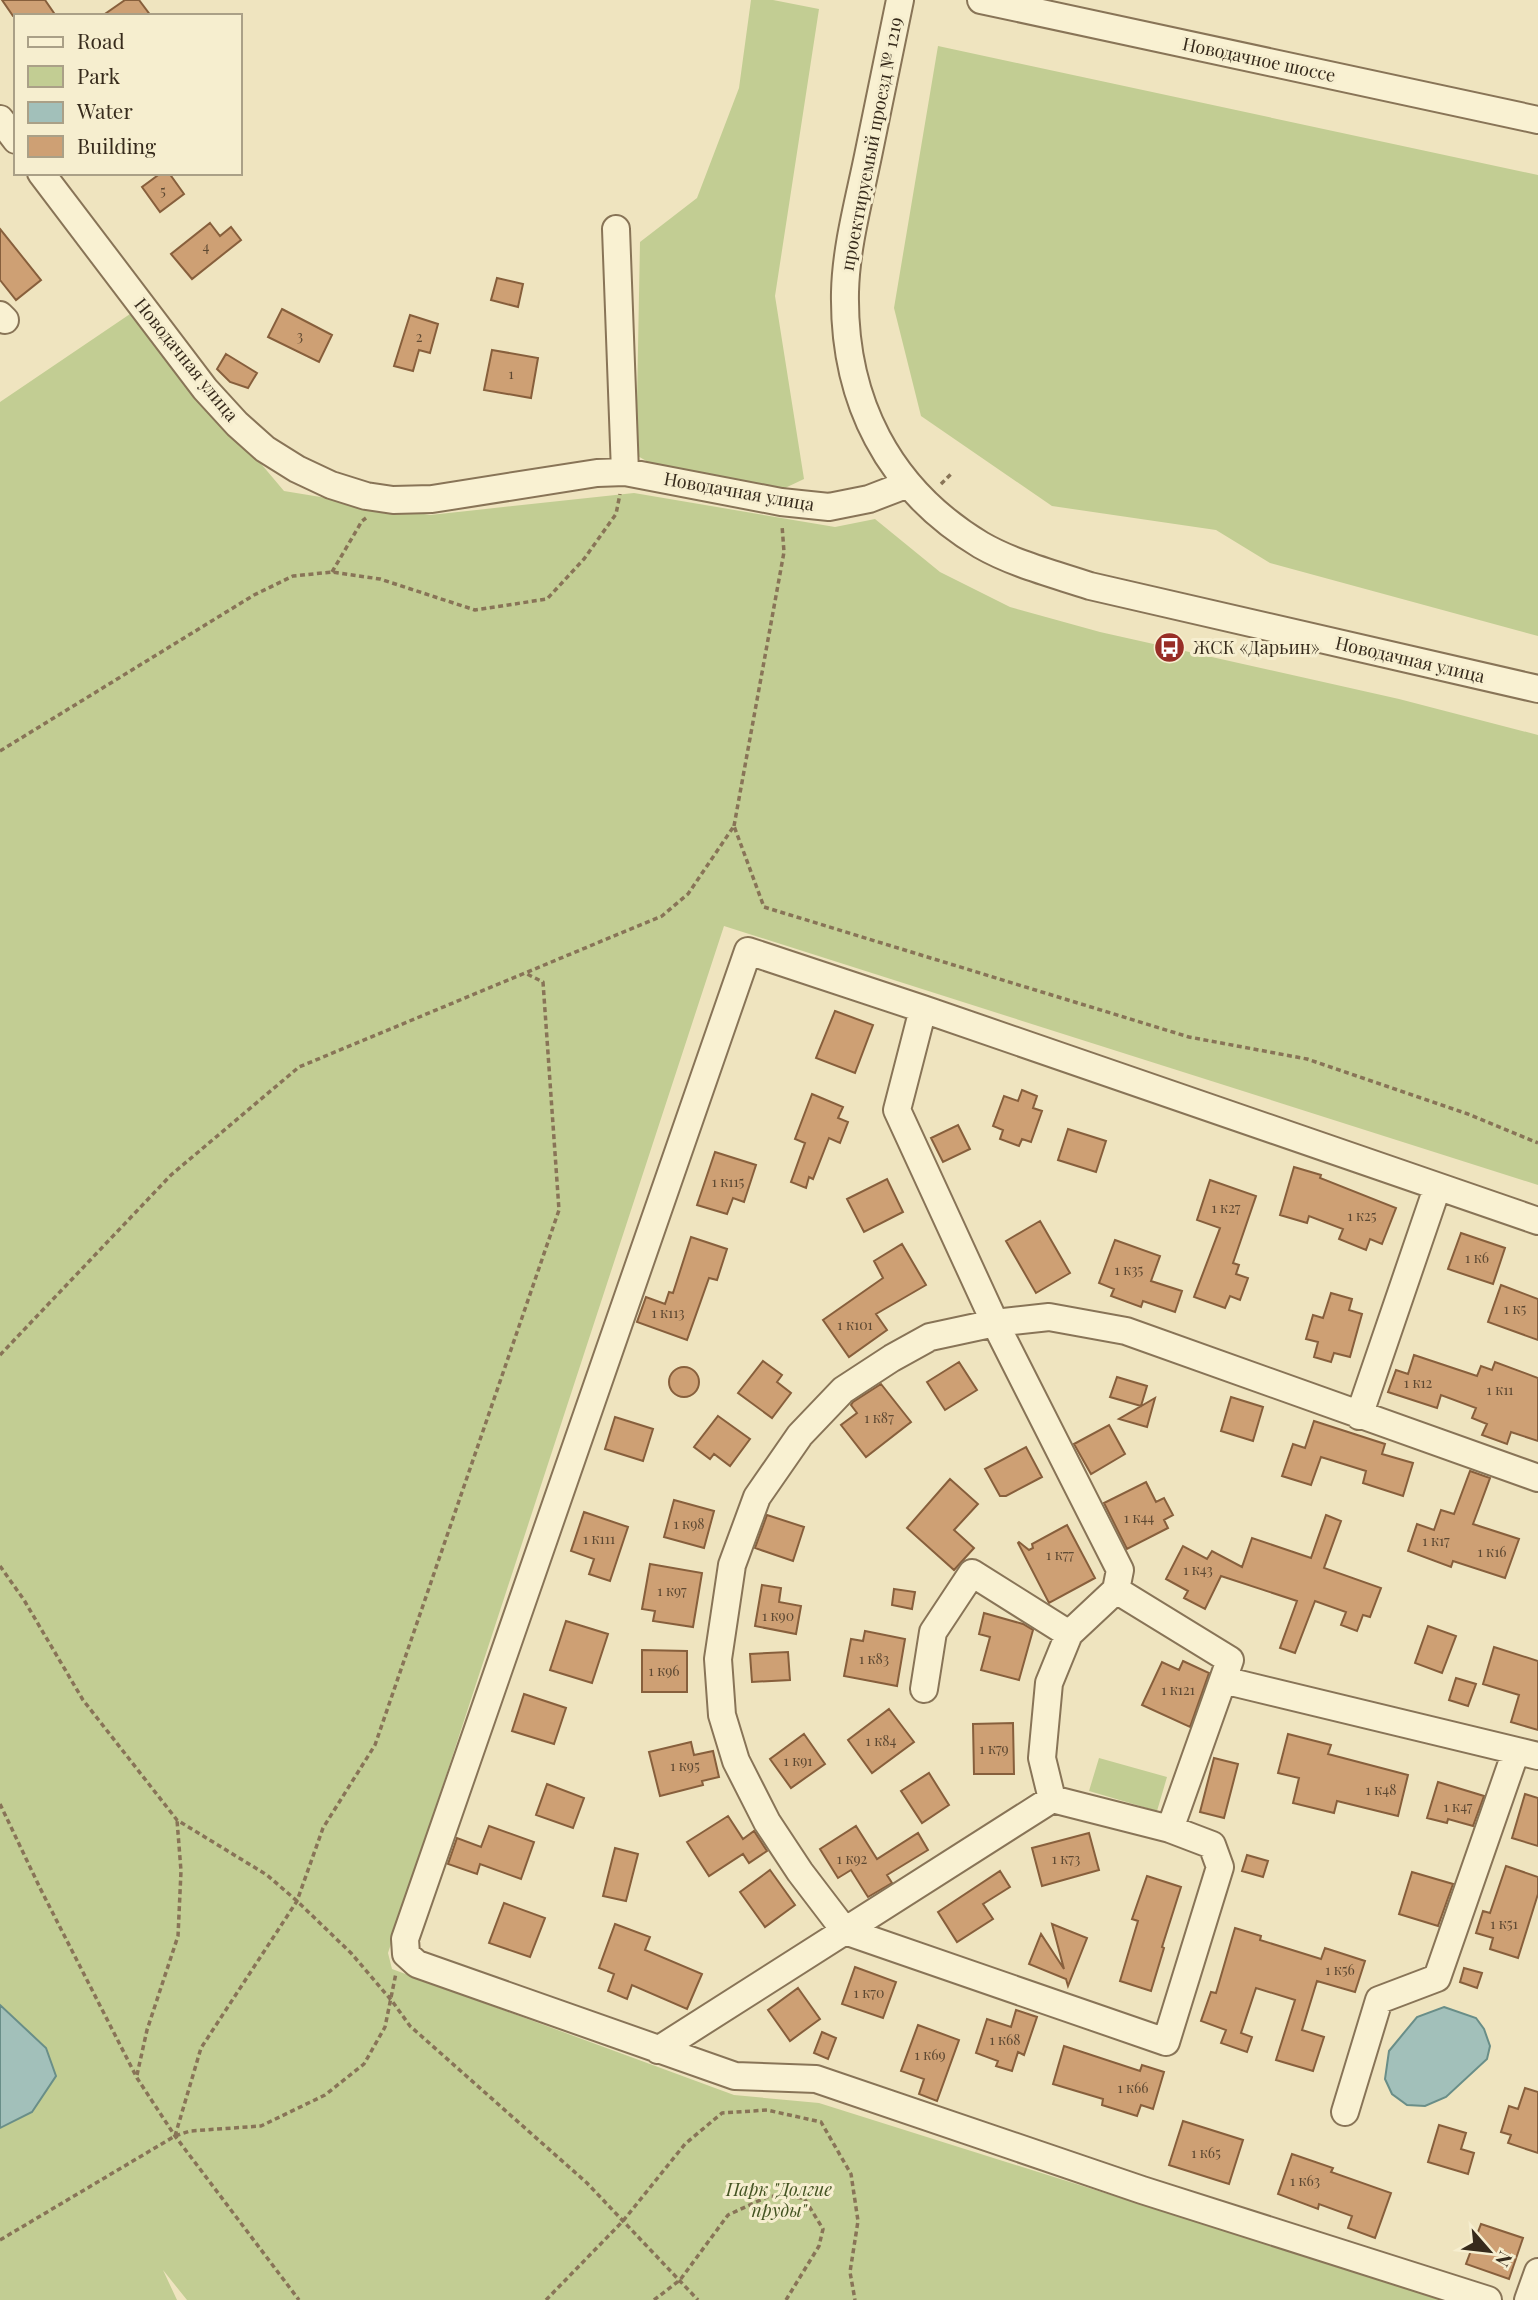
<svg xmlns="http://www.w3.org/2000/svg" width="1538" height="2300" viewBox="0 0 1538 2300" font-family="'Playfair Display',serif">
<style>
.green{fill:#c2cd93}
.water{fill:#a2c0ba;stroke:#698e88;stroke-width:2}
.building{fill:#cea074;stroke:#875f3c;stroke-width:2}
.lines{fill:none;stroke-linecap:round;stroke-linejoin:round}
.minor-casing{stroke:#887457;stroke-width:30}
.path{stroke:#887457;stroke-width:3.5;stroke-dasharray:5 3.5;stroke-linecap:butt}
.minor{stroke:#f9f1d2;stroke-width:26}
.labels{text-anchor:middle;stroke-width:6;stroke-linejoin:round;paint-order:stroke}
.number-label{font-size:14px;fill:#5d4832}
.street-label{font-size:18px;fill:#372b1c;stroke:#f6eecf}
.poi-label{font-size:18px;fill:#372b1c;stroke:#f6eecf;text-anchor:start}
.park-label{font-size:18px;font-style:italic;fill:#445422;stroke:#f6eecf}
</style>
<rect width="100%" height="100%" fill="#efe4bf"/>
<path class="green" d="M 751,0 L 773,0 L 819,9 L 775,296 L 804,479 L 785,488 L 657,467 L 636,455 L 640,242 L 697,198 L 739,88 Z
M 938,46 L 1538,175 L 1538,636 L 1270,563 L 1216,530 L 1052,506 L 921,416 L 894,308 Z
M 133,312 L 284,491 L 430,515 L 634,493 L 835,527 L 875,519 L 940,572 L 1010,607 L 1100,632 L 1399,699 L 1538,735 L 1538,1185 L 724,926 L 388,1953 L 392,1969 L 734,2095 L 819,2103 L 1444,2300 L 187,2300 L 163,2270 L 177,2300 L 0,2300 L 0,2128 L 32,2112 L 46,2048 L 0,2005 L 0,402 Z
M 1099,1758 L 1167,1777 L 1157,1811 L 1089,1791 Z"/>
<path class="water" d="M 0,2005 L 46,2048 L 56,2076 L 32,2112 L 0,2128 Z
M 1444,2007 L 1476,2018 L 1484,2029 L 1490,2046 L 1487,2059 L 1446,2097 L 1425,2106 L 1407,2105 L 1392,2094 L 1385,2079 L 1389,2051 L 1417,2017 Z"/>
<path class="building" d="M 2,0 L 45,0 L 56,16 L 13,16 Z
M 125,0 L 139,0 L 151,16 L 102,16 Z
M 161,173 L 169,173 L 184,194 L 160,212 L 142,187 Z
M 210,223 L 220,236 L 231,227 L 241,240 L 192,279 L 171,254 Z
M 0,229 L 41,280 L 16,300 L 0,280 Z
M 497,278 L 523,284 L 518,307 L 491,300 Z
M 282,309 L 332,335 L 319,362 L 268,337 Z
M 410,315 L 438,324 L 430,353 L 419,350 L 413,371 L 394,366 Z
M 492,350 L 538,358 L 531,398 L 484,390 Z
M 226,354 L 257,373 L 248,388 L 230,382 L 217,369 Z
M 835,1011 L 873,1025 L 855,1073 L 816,1058 Z
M 1022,1090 L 1037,1096 L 1033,1108 L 1042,1111 L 1031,1142 L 1022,1139 L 1019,1146 L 1000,1139 L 1003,1130 L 993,1126 L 1004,1096 L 1018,1101 Z
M 812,1094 L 843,1107 L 838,1118 L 848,1122 L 840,1143 L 829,1138 L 813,1179 L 809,1177 L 806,1188 L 791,1182 L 805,1143 L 795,1139 Z
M 958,1125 L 970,1149 L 943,1162 L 931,1138 Z
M 1068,1129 L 1106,1141 L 1096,1172 L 1058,1160 Z
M 715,1152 L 756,1165 L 744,1202 L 733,1198 L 727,1214 L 697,1205 Z
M 1294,1167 L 1321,1175 L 1320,1178 L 1396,1208 L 1382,1244 L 1370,1239 L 1366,1250 L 1339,1239 L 1343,1229 L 1309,1216 L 1307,1223 L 1280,1215 Z
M 887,1179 L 903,1212 L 864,1232 L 847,1199 Z
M 1210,1180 L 1256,1196 L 1233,1263 L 1239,1265 L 1236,1274 L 1248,1278 L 1240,1300 L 1230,1296 L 1225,1308 L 1194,1297 L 1220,1228 L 1197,1220 Z
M 1040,1221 L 1070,1273 L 1036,1293 L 1006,1241 Z
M 1461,1233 L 1505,1248 L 1493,1284 L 1448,1269 Z
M 691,1237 L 727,1249 L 717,1280 L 709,1278 L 687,1340 L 637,1322 L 646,1297 L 665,1304 L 669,1292 L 673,1293 Z
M 1115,1240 L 1160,1256 L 1151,1281 L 1182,1291 L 1175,1312 L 1143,1301 L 1141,1307 L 1111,1296 L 1114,1289 L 1099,1283 Z
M 902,1244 L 926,1285 L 876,1314 L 887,1330 L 849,1357 L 823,1320 L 883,1278 L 874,1261 Z
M 1501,1285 L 1538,1299 L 1538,1340 L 1488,1322 Z
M 1331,1293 L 1352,1299 L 1349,1310 L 1362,1314 L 1350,1357 L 1334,1353 L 1331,1362 L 1314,1357 L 1318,1342 L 1306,1339 L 1313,1315 L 1323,1318 Z
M 1414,1355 L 1477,1376 L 1481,1366 L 1492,1370 L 1495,1362 L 1538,1378 L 1538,1441 L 1511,1432 L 1507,1444 L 1482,1435 L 1487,1424 L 1472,1418 L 1476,1408 L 1441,1395 L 1437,1408 L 1388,1392 L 1396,1370 L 1408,1374 Z
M 763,1361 L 782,1375 L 777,1382 L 791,1393 L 772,1418 L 738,1393 Z
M 959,1362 L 977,1390 L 945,1410 L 927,1382 Z
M669 1382a15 15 0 1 1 30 0a15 15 0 1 1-30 0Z
M 1117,1377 L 1147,1386 L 1141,1406 L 1110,1397 Z
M 881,1384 L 911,1422 L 866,1457 L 841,1425 L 857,1413 L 851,1405 L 853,1402 Z
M 1231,1397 L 1263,1407 L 1253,1441 L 1221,1431 Z
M 1155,1398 L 1147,1427 L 1119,1419 Z
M 718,1416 L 750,1439 L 730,1466 L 714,1454 L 710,1459 L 694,1447 Z
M 615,1417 L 653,1429 L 643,1461 L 605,1449 Z
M 1314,1421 L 1385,1444 L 1382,1454 L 1413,1463 L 1403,1496 L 1363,1483 L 1366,1471 L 1321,1457 L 1311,1485 L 1282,1476 L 1293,1444 L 1305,1448 Z
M 1109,1425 L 1125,1454 L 1091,1474 L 1074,1444 Z
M 1026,1447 L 1042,1477 L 1006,1496 L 1000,1496 L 985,1469 Z
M 1470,1471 L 1490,1478 L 1473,1524 L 1519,1539 L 1505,1578 L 1453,1561 L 1451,1567 L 1408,1551 L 1417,1524 L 1434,1530 L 1441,1510 L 1454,1514 Z
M 950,1479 L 978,1504 L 954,1530 L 974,1548 L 954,1570 L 907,1528 Z
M 1146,1482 L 1156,1502 L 1164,1498 L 1173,1515 L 1164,1520 L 1168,1528 L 1127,1549 L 1104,1503 Z
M 674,1500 L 714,1511 L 704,1548 L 664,1537 Z
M 584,1512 L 628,1527 L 610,1581 L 589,1574 L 594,1559 L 571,1551 Z
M 767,1515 L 804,1527 L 793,1561 L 755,1548 Z
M 1326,1515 L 1341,1521 L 1324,1568 L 1381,1588 L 1370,1617 L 1363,1615 L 1357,1631 L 1341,1625 L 1346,1612 L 1315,1601 L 1295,1653 L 1280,1648 L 1297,1601 L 1221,1576 L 1205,1609 L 1184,1598 L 1188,1591 L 1166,1579 L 1183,1546 L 1207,1559 L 1212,1551 L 1242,1567 L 1252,1538 L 1311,1558 Z
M 1067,1525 L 1095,1578 L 1049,1603 L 1018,1543 L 1019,1542 L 1029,1550 L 1033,1548 L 1032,1544 Z
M 650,1564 L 702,1573 L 693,1627 L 653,1621 L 655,1611 L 642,1609 Z
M 762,1585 L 781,1588 L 779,1602 L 801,1606 L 796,1634 L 755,1626 Z
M 894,1589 L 915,1592 L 912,1609 L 892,1605 Z
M 984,1613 L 1023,1624 L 1033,1630 L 1019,1680 L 981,1670 L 990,1637 L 979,1634 Z
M 566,1621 L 608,1634 L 592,1683 L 550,1670 Z
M 1428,1626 L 1456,1636 L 1442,1673 L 1415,1663 Z
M 865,1631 L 905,1639 L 897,1686 L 844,1676 L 851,1639 L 863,1641 Z
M 1494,1647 L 1538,1661 L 1538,1730 L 1511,1722 L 1519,1695 L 1483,1684 Z
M 642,1650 L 687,1651 L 687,1692 L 642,1692 Z
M 788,1652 L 790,1680 L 752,1682 L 750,1654 Z
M 1183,1661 L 1209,1673 L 1190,1727 L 1142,1705 L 1162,1662 L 1179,1670 Z
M 1456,1678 L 1476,1684 L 1468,1706 L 1449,1700 Z
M 524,1694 L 566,1708 L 554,1744 L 512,1731 Z
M 889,1709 L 914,1742 L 872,1773 L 848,1740 Z
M 1013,1723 L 1014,1774 L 974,1774 L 973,1724 Z
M 804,1734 L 825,1764 L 791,1788 L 770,1759 Z
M 1288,1734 L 1331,1745 L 1328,1754 L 1408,1775 L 1398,1816 L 1337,1801 L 1334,1813 L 1293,1803 L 1299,1778 L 1278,1773 Z
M 691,1742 L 694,1755 L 713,1751 L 719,1777 L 702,1781 L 703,1785 L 660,1796 L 649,1752 Z
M 1214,1758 L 1238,1764 L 1224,1818 L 1200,1812 Z
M 929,1773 L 949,1805 L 922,1823 L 901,1791 Z
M 1438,1782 L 1484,1796 L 1473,1826 L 1448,1819 L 1447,1823 L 1427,1818 Z
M 547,1784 L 584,1798 L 573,1828 L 536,1815 Z
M 1525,1794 L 1538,1798 L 1538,1846 L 1512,1838 Z
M 728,1816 L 743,1839 L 754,1831 L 767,1851 L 749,1863 L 743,1854 L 709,1876 L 687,1842 Z
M 489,1826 L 534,1842 L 521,1879 L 480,1864 L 477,1874 L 448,1864 L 457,1838 L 481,1847 Z
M 856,1826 L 877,1859 L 918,1833 L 928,1850 L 887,1875 L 892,1883 L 868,1897 L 851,1870 L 838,1878 L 820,1849 Z
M 1089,1833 L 1099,1870 L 1042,1886 L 1032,1848 Z
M 615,1848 L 638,1854 L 626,1901 L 603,1896 Z
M 1247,1855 L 1268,1861 L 1263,1877 L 1242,1871 Z
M 1506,1866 L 1538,1877 L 1538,1894 L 1518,1958 L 1490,1949 L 1493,1938 L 1476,1933 L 1483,1911 L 1490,1913 Z
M 770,1870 L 795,1905 L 765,1927 L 740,1892 Z
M 1000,1871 L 1010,1887 L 983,1904 L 993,1919 L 957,1942 L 938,1912 Z
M 1412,1872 L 1453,1884 L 1438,1926 L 1399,1914 Z
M 1147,1876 L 1181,1887 L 1162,1947 L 1164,1948 L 1151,1991 L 1120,1981 L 1138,1921 L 1132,1919 Z
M 504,1903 L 545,1918 L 530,1957 L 489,1943 Z
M 615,1924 L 650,1937 L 645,1950 L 702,1974 L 687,2009 L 632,1985 L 627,1999 L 608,1991 L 614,1974 L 599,1968 Z
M 1052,1924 L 1087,1938 L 1068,1986 L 1066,1979 L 1029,1964 L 1041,1934 L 1064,1969 Z
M 1235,1928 L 1261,1936 L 1260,1940 L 1321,1959 L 1325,1948 L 1365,1961 L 1355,1992 L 1317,1981 L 1302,2030 L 1324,2037 L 1313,2071 L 1276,2060 L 1295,2000 L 1256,1988 L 1241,2033 L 1252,2037 L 1247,2052 L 1221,2043 L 1226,2030 L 1201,2021 L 1211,1992 L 1216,1993 Z
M 855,1967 L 896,1982 L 883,2018 L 842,2004 Z
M 1464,1968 L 1482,1973 L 1477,1988 L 1460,1982 Z
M 798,1988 L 820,2019 L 790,2041 L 768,2010 Z
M 1016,2010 L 1037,2017 L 1024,2055 L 1018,2052 L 1012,2071 L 996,2066 L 998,2061 L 976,2053 L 987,2019 L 1011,2027 Z
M 918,2025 L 959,2040 L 937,2101 L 919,2094 L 924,2079 L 901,2071 Z
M 822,2032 L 836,2038 L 828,2059 L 814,2053 Z
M 1064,2046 L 1140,2071 L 1142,2065 L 1164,2072 L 1153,2109 L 1141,2105 L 1137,2116 L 1102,2105 L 1103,2099 L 1053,2084 Z
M 1525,2088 L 1538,2092 L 1538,2153 L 1508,2143 L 1511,2135 L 1501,2132 L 1509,2106 L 1518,2109 Z
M 1183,2121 L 1243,2140 L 1229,2184 L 1169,2165 Z
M 1439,2125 L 1466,2133 L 1461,2149 L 1474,2153 L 1468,2174 L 1428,2162 Z
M 1292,2154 L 1333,2168 L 1331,2172 L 1391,2193 L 1375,2238 L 1348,2228 L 1352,2216 L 1319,2204 L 1318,2209 L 1278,2194 Z
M 1481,2224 L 1523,2238 L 1509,2279 L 1466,2264 Z"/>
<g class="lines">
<defs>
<path id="minor" d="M 900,0 C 889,52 879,104 868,156 C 859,200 846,247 845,292 C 843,400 888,489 981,545 C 1014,564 1054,574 1090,586 L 1538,689
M 981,0 L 1538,120
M 0,119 L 16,140
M 41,173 L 205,389 L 237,424 L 265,449 L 297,469 L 331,485 L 366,496 L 393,500 L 432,499 L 597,473 L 625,472 L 781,502 L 829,507 L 869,499 L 908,484
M 616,229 L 625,472
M 0,315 L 5,320
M 923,1009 L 897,1110 L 995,1323 L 1120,1570 L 1116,1590 L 1069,1634 L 1049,1683 L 1042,1758 L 1052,1799
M 1359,1416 L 1437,1188
M 1116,1590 L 1230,1660 L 1170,1829
M 1223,1680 L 1538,1756
M 924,1689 L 933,1632 L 972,1573 L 1069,1634
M 658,2050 L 1052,1799 L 1170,1829 L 1212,1845 L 1220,1867 L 1166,2042 L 845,1931 L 800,1872 L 767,1822 L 736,1761 L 722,1715 L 718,1659 L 732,1565 L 757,1497 L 800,1435 L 843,1390 L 892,1358 L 930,1337 L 995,1323 L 1049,1317 L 1126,1331 L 1538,1478
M 1345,2112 L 1379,2000 L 1437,1978 L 1516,1751
M 1488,2300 L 1142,2190 L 816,2079 L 735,2076 L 417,1964 L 406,1954 L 405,1939 L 748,951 L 923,1009 L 1538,1221
M 1528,2300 L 1538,2272"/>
</defs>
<use href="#minor" class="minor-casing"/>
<path class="path" d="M 941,484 L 952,473
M 332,572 L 362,521 L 366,518
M 0,751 L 254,595 L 293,576 L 332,572 L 380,579 L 475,610 L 547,599 L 584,559 L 616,514 L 620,494
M 734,826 L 784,552 L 782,525
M 0,1355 L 171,1175 L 299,1067 L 662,916 L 688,894 L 734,826 L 764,907 L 1189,1037 L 1307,1059 L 1468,1114 L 1538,1143
M 0,1566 L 24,1600 L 83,1700 L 177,1820 L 267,1875 L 297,1901 L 351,1953 L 392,2001 L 410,2026 L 587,2183 L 698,2300
M 0,1804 L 40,1888 L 137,2078 L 175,2136 L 299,2300
M 137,2075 L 147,2030 L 178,1936 L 181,1871 L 177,1820
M 175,2136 L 201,2048 L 297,1901 L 323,1828 L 375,1745 L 559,1210 L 543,982 L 525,973
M 0,2240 L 175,2136 L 190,2131 L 261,2126 L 325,2095 L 364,2064 L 385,2027 L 396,1973
M 546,2300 L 623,2221 L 685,2144 L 722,2113 L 767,2110 L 821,2122 L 851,2174 L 858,2221 L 850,2272 L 855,2300
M 654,2300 L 680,2280 L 728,2215 L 769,2196 L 804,2198 L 823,2229 L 819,2246 L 786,2300"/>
<use href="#minor" class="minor"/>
</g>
<defs>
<symbol id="bus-disc" viewBox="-11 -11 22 22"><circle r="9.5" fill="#982d26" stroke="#f6eecf"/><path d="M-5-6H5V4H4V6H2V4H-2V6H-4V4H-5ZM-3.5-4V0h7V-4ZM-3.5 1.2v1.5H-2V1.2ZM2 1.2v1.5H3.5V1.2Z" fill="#fff"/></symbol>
</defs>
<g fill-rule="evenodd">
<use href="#bus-disc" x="1152" y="630" width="35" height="35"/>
</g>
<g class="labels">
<g class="number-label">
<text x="163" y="196">5</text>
<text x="206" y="252">4</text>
<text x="300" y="341">3</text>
<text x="419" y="342">2</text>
<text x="511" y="379">1</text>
<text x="728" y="1187">1 к115</text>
<text x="1226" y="1213">1 к27</text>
<text x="1362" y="1221">1 к25</text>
<text x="1477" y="1263">1 к6</text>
<text x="1129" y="1275">1 к35</text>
<text x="1515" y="1314">1 к5</text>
<text x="668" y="1318">1 к113</text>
<text x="855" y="1330">1 к101</text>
<text x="1418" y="1388">1 к12</text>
<text x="1500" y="1395">1 к11</text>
<text x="879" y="1423">1 к87</text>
<text x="1139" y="1523">1 к44</text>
<text x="689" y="1529">1 к98</text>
<text x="599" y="1544">1 к111</text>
<text x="1436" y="1546">1 к17</text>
<text x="1492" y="1557">1 к16</text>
<text x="1060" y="1560">1 к77</text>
<text x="1198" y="1575">1 к43</text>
<text x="672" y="1596">1 к97</text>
<text x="778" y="1621">1 к90</text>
<text x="874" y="1664">1 к83</text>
<text x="664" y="1676">1 к96</text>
<text x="1178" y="1695">1 к121</text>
<text x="881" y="1746">1 к84</text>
<text x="994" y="1754">1 к79</text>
<text x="798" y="1766">1 к91</text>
<text x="685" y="1771">1 к95</text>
<text x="1381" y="1795">1 к48</text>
<text x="1458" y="1812">1 к47</text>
<text x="852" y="1864">1 к92</text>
<text x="1066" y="1864">1 к73</text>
<text x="1504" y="1929">1 к51</text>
<text x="1340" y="1975">1 к56</text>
<text x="869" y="1998">1 к70</text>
<text x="1005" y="2045">1 к68</text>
<text x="930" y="2060">1 к69</text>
<text x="1133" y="2093">1 к66</text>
<text x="1206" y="2158">1 к65</text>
<text x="1305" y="2186">1 к63</text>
</g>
<g class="street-label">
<text transform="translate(1259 60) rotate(12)" y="6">Новодачное шоссе</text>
<text transform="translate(872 144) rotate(-79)" y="6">проектируемый проезд № 1219</text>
<text transform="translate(186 360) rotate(51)" y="6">Новодачная улица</text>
<text transform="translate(739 492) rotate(10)" y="6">Новодачная улица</text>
<text transform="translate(1410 660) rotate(13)" y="6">Новодачная улица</text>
</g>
<g class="poi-label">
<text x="1193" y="654">ЖСК «Дарьин»</text>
</g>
<g class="park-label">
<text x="779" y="2196">Парк "Долгие<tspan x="779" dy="21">пруды"</tspan></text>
</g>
</g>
<rect x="14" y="14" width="228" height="161" fill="#f6eecf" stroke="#aaa087" stroke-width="2"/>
<rect x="28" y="37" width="35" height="10" fill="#f9f1d2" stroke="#aaa087" stroke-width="2"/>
<text x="77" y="49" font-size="21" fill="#372b1c">Road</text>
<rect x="28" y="66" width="35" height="21" fill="#c2cd93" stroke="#aaa087" stroke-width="2"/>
<text x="77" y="84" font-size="21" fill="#372b1c">Park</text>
<rect x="28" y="102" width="35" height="21" fill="#a2c0ba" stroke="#aaa087" stroke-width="2"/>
<text x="77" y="119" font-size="21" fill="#372b1c">Water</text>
<rect x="28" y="136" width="35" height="21" fill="#cea074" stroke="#aaa087" stroke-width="2"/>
<text x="77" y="154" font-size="21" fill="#372b1c">Building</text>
<g transform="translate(1489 2251) rotate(118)" stroke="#f6eecf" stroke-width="5" paint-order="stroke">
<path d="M0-5L12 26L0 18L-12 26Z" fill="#372b1c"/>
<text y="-10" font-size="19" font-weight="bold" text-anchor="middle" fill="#372b1c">N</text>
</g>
</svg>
